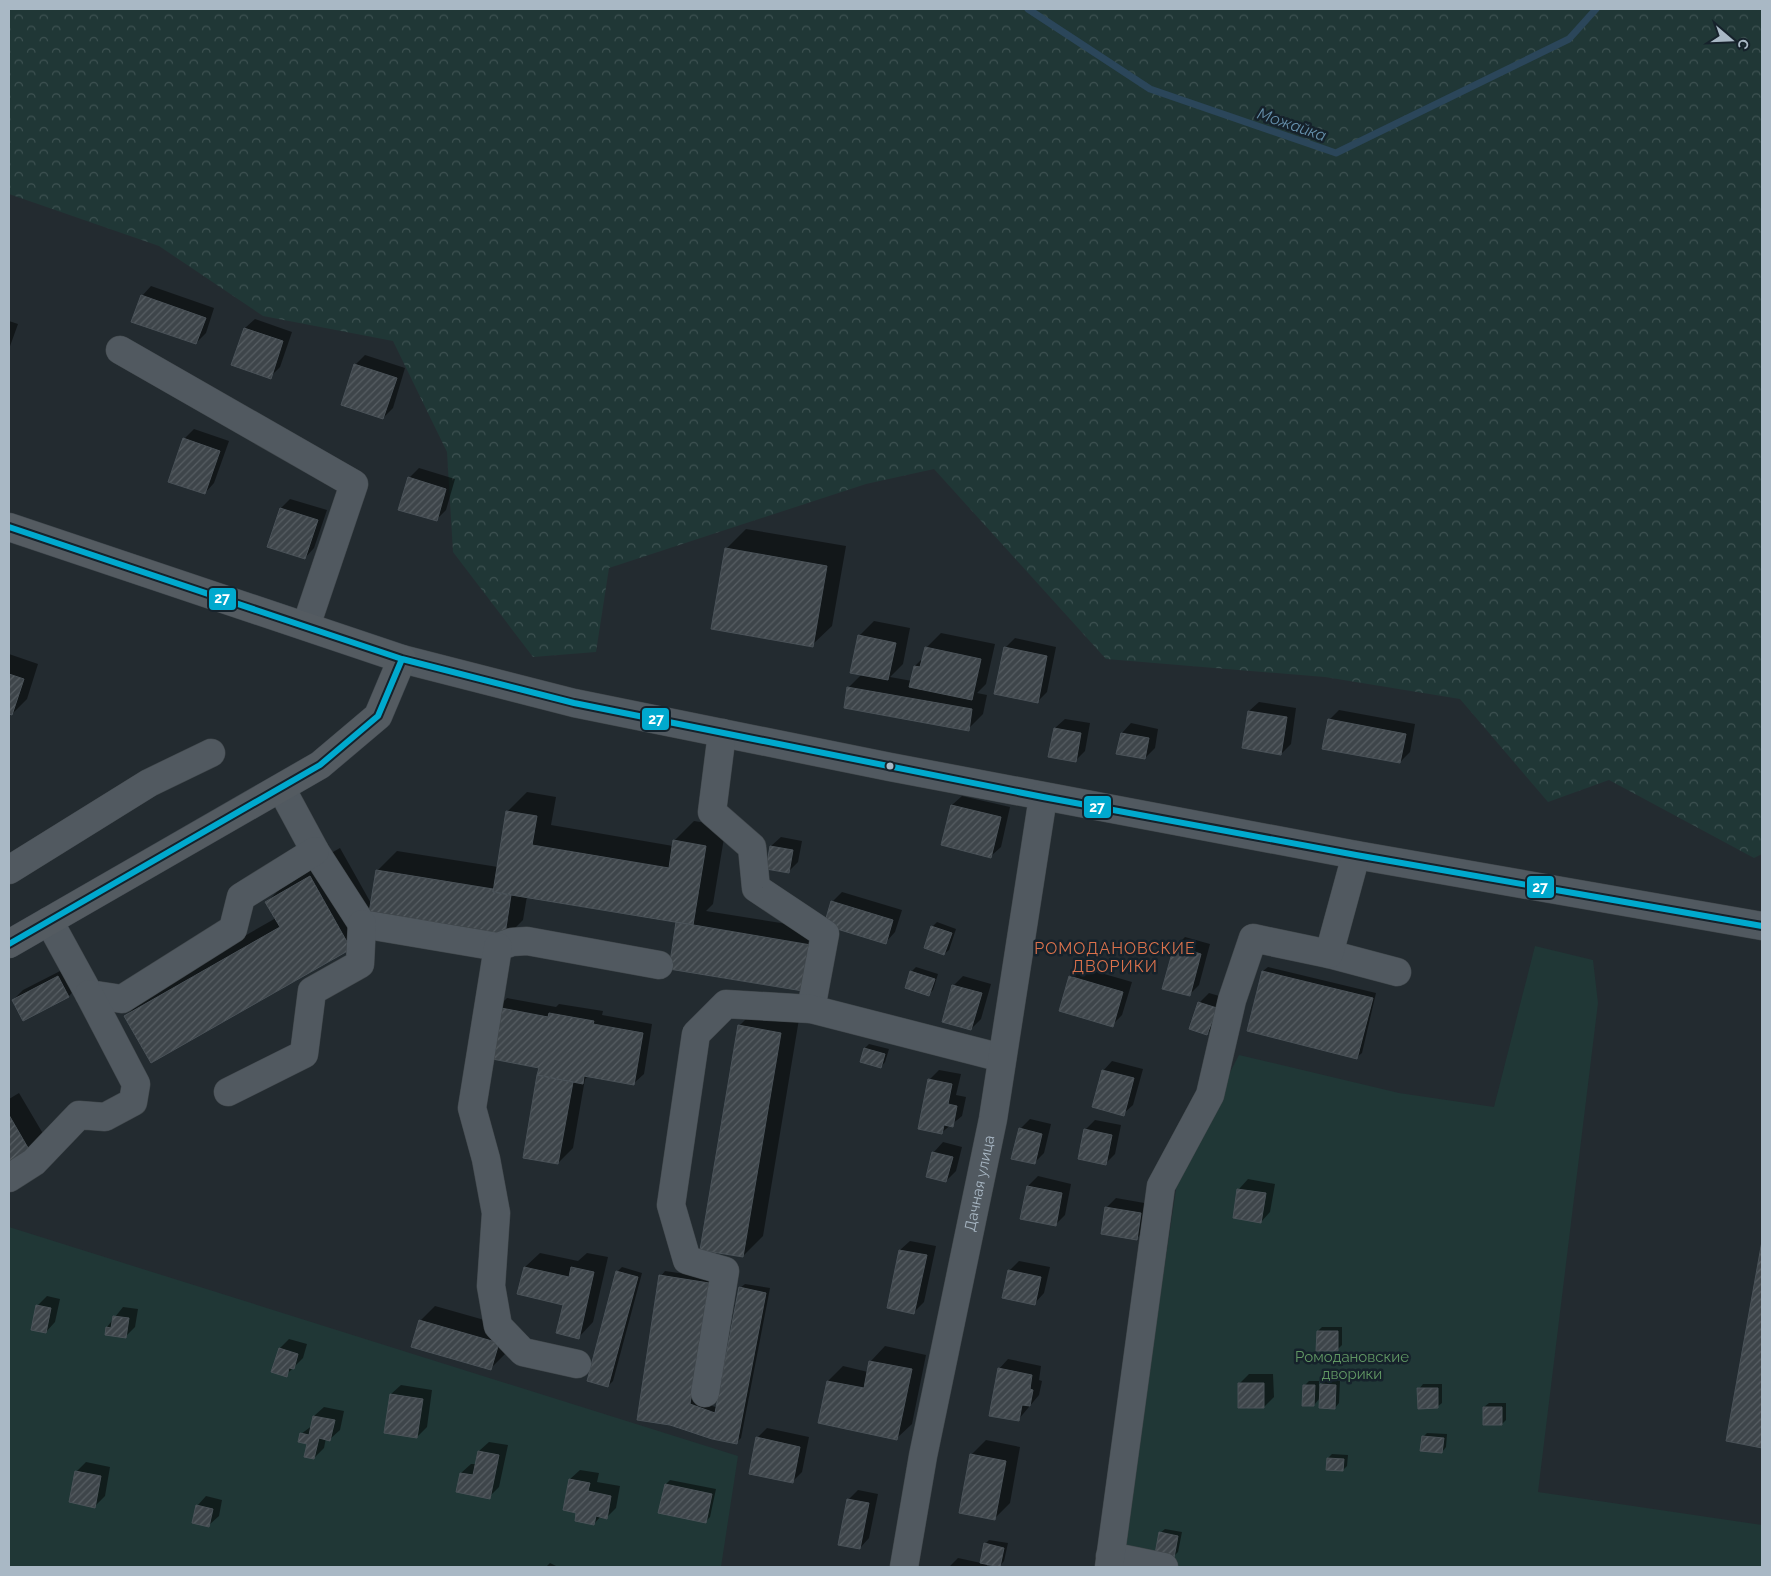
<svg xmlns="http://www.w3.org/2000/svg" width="1771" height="1576" viewBox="0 0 1771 1576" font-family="Raleway,sans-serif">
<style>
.forest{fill:url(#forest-crowns)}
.garden{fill:#203736}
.shadow{fill:#0007}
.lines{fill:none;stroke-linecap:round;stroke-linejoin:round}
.stream{stroke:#2b465a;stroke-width:7}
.building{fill:url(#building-hatch);stroke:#4a5258}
.minor-casing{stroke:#40474b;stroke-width:29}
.major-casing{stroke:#40484e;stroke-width:29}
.minor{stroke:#515960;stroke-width:28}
.major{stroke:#545b61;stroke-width:28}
.bus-1-casing{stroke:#16222b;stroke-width:10}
.bus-1{stroke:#00a9ce;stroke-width:6}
.bus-dot{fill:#a9b8c5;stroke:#16222b;stroke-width:2}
.labels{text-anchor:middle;stroke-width:5;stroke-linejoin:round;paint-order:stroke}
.street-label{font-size:15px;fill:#a9b8c5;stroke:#16222b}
.park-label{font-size:15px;fill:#609663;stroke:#16222b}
.water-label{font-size:16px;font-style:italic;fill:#6690ac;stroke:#16222b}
.neighbourhood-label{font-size:16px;letter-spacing:1px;fill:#dc724c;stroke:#16222b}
.line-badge{stroke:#16222b;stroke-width:2}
.badge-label{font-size:14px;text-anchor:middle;font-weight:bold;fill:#fff}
</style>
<defs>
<pattern id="forest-crowns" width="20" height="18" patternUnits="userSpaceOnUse" patternTransform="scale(1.25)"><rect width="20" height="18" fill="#203736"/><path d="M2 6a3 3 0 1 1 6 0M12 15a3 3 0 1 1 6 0" fill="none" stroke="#3e5252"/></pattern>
<pattern id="building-hatch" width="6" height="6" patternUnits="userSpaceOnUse" patternTransform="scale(1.25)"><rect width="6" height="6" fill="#3e454a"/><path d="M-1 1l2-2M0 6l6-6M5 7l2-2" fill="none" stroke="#575e63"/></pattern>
</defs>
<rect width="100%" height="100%" fill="#232b30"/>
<path class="forest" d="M 9,9 L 1762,9 L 1762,854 L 1754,858 L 1609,780 L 1548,802 L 1460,699 L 1325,677 L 1106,659 L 934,469 L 866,484 L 609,568 L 596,652 L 533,657 L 453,552 L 447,452 L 393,341 L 263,316 L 159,246 L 9,194 Z"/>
<path class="garden" d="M 1535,946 L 1593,960 L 1598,1003 L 1538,1492 L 1762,1525 L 1762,1567 L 1119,1567 L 1179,1170 L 1239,1055 L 1399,1093 L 1494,1107 Z
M 9,1227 L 738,1456 L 721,1567 L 9,1567 Z"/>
<path class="shadow" d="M 151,286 L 214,308 L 206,333 L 196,343 L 142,296 Z
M 255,319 L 292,332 L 280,367 L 270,377 L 245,328 Z
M 9,321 L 18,324 L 9,349 Z
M 365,355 L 405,368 L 393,408 L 383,418 L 355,365 Z
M 194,429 L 229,441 L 214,483 L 205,493 L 184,439 Z
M 419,468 L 455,479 L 446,510 L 436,520 L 409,478 Z
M 290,499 L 327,510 L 314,548 L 305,558 L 281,508 Z
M 746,529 L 846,546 L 832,626 L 812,645 L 726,549 Z
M 874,621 L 910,628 L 903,664 L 890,677 L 912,681 L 915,666 L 924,657 L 926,648 L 941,633 L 995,644 L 986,684 L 977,693 L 987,695 L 983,714 L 968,729 L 845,707 L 849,687 L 862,674 L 859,636 Z
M 1015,638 L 1056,647 L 1047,692 L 1037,702 L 1005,648 Z
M 9,654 L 38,664 L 27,699 L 12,714 L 9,713 Z
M 1259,702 L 1296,708 L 1291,744 L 1281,754 L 1249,711 Z
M 1339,710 L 1415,724 L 1410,752 L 1400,762 L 1329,720 Z
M 1065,719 L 1090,723 L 1085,751 L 1075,761 L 1055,728 Z
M 1131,723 L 1158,729 L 1155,748 L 1145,758 L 1122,733 Z
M 527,792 L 556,797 L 551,825 L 673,846 L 674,841 L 694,821 L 726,826 L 713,904 L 706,911 L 825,930 L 818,975 L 679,922 L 527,896 L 523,920 L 503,940 L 379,920 L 351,948 L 126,1016 L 155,987 L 276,918 L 267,902 L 296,873 L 340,848 L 372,905 L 377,871 L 397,851 L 498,867 L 507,812 Z
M 962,796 L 1010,807 L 1001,847 L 991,856 L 952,805 Z
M 781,837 L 802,841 L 798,862 L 788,872 L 771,846 Z
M 842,892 L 902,910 L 895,932 L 886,942 L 832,902 Z
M 937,922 L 956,929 L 949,950 L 944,954 L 932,927 Z
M 1185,937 L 1210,944 L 1199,985 L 1189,995 L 1175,947 Z
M 68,967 L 78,986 L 69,996 L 24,1019 L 13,1000 L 23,990 Z
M 916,967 L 938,974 L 933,990 L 928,995 L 906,987 L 912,971 Z
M 1080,967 L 1132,982 L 1122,1015 L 1112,1025 L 1070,977 Z
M 1268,967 L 1376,993 L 1362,1053 L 1357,1057 L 1248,1030 L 1263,971 Z
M 963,976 L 991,984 L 981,1019 L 971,1029 L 953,986 Z
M 1209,993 L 1226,998 L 1217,1024 L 1207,1034 L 1199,1003 Z
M 507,998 L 556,1007 L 559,1004 L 603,1011 L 602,1015 L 652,1024 L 644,1074 L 634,1083 L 589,1075 L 585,1079 L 573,1148 L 558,1163 L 540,1067 L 497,1008 Z
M 759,1006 L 800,1013 L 763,1236 L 743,1256 L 739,1026 Z
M 869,1044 L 889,1049 L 885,1062 L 881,1067 L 865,1048 Z
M 1112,1061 L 1143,1069 L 1133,1105 L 1123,1114 L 1103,1071 Z
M 939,1070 L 961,1074 L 956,1095 L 966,1097 L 962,1116 L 941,1133 L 919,1128 L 930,1079 Z
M 19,1093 L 45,1137 L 9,1164 L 9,1099 Z
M 1030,1119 L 1051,1124 L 1044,1153 L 1034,1163 L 1020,1129 Z
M 1095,1120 L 1121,1125 L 1115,1154 L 1105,1164 L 1085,1130 Z
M 943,1142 L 962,1147 L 956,1171 L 946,1181 L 928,1176 L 934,1152 Z
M 1038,1176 L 1071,1184 L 1065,1215 L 1055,1225 L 1028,1186 Z
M 1248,1179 L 1275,1184 L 1270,1212 L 1261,1222 L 1234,1217 L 1239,1189 Z
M 1116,1198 L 1150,1204 L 1146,1229 L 1137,1238 L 1106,1208 Z
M 910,1241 L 936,1246 L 924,1302 L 914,1312 L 900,1250 Z
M 1762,1248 L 1762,1447 L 1728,1440 Z
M 540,1253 L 578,1261 L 587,1253 L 608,1257 L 593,1322 L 579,1337 L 565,1304 L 525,1267 Z
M 1019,1261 L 1050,1267 L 1044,1293 L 1035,1303 L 1009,1271 Z
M 622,1267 L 642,1273 L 613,1381 L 608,1386 L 617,1272 Z
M 665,1271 L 713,1278 L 694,1399 L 718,1408 L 740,1288 L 745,1284 L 770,1288 L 741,1438 L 736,1443 L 670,1424 L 661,1276 Z
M 47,1296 L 60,1299 L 55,1322 L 46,1332 L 37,1306 Z
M 435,1306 L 513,1328 L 505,1354 L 491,1368 L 420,1321 Z
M 123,1307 L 138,1309 L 135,1327 L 125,1337 L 107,1327 Z
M 1322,1327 L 1342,1327 L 1342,1345 L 1338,1349 L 1318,1331 Z
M 289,1339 L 307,1344 L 303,1358 L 286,1375 L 280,1348 Z
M 885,1346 L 926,1355 L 912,1424 L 897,1438 L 828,1381 L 843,1366 L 868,1372 L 871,1361 Z
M 1008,1359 L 1041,1366 L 1039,1380 L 1042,1381 L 1039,1395 L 1018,1420 L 999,1369 Z
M 1249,1374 L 1273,1374 L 1274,1397 L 1264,1407 L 1240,1383 Z
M 1325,1380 L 1340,1381 L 1339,1403 L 1335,1408 L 1320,1398 L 1314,1405 L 1304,1386 L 1309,1381 L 1319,1381 L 1319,1387 Z
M 1423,1384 L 1442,1384 L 1442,1403 L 1437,1407 L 1419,1389 Z
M 401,1385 L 432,1390 L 427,1427 L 417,1437 L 391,1394 Z
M 1489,1403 L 1506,1403 L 1506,1420 L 1502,1424 L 1484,1407 Z
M 324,1407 L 344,1411 L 340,1430 L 330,1439 L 326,1438 L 324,1448 L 314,1458 L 309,1443 L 301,1434 L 313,1425 L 314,1416 Z
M 767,1428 L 809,1437 L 802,1472 L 792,1482 L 757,1438 Z
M 1427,1433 L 1447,1434 L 1446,1447 L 1442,1452 L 1423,1437 Z
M 986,1440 L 1020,1447 L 1010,1503 L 995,1518 L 971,1455 Z
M 489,1442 L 508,1445 L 499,1487 L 489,1497 L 461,1473 L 471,1464 L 476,1464 L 479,1451 Z
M 1332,1454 L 1348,1455 L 1347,1466 L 1343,1470 L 1328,1458 Z
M 86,1462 L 110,1467 L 105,1496 L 95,1506 L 76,1472 Z
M 580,1470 L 599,1473 L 597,1482 L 620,1486 L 616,1508 L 607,1517 L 601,1516 L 594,1524 L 578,1512 L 570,1479 Z
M 670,1480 L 716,1489 L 710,1517 L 705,1522 L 666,1484 Z
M 858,1490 L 878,1494 L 869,1538 L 860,1548 L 849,1499 Z
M 206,1496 L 222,1500 L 219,1516 L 209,1525 L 197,1506 Z
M 1165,1529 L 1182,1532 L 1178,1552 L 1174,1556 L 1160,1533 Z
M 989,1540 L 1008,1543 L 1004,1561 L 1000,1566 L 987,1563 L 987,1567 L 949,1567 L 958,1558 L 981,1563 L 985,1544 Z
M 550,1563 L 558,1567 L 546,1567 Z"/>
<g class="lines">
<path class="stream" d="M 1028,9 L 1150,89 L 1336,153 L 1569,39 L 1596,9"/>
</g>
<path class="building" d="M 141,295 L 206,318 L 196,344 L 131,322 Z
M 244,328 L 283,341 L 271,379 L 231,365 Z
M 354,364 L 397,378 L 383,419 L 341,405 Z
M 183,438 L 220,451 L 205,494 L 168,482 Z
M 408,477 L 446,489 L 437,521 L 398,510 Z
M 280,508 L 318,520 L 305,559 L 267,547 Z
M 725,548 L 827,566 L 813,647 L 711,629 Z
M 858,635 L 896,643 L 888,680 L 850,673 Z
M 925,647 L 981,659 L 972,700 L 909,687 L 914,666 L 920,667 Z
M 1004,647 L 1047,656 L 1038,703 L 994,694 Z
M 9,674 L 24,679 L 12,715 L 9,714 Z
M 847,687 L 972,709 L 969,731 L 844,708 Z
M 1248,711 L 1287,717 L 1281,755 L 1242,748 Z
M 1328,719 L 1406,734 L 1400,763 L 1322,749 Z
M 1054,728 L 1081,733 L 1076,762 L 1048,757 Z
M 1121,733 L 1149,738 L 1145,759 L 1116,754 Z
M 951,805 L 1001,817 L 991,858 L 941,845 Z
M 506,811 L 537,816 L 532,845 L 669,868 L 673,840 L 706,846 L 693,925 L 493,892 Z
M 770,846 L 793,850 L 789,873 L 766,869 Z
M 376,870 L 493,889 L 493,892 L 511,895 L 504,941 L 368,919 Z
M 310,876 L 351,949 L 151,1063 L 124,1016 L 280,927 L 265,902 Z
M 831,901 L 893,920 L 886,944 L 824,925 Z
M 676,922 L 811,945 L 803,991 L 669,969 Z
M 931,926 L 952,933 L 944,955 L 924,948 Z
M 1174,946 L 1201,954 L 1190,996 L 1162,989 Z
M 910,971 L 935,979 L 929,996 L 905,988 Z
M 1262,971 L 1373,998 L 1357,1059 L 1247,1031 Z
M 58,976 L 69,997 L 23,1021 L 12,1000 Z
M 1069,976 L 1123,992 L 1113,1027 L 1059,1011 Z
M 952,985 L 982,993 L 971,1030 L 942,1022 Z
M 1198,1002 L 1217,1008 L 1207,1035 L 1189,1029 Z
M 496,1007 L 548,1017 L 549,1013 L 594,1021 L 593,1024 L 643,1033 L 634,1085 L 584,1076 L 583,1084 L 537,1075 L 539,1068 L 487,1058 Z
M 738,1025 L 781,1033 L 743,1257 L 700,1250 Z
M 864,1048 L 885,1054 L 881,1068 L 860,1062 Z
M 1102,1070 L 1134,1078 L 1124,1116 L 1092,1107 Z
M 537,1075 L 573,1082 L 558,1164 L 523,1158 Z
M 928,1079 L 952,1084 L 948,1104 L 957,1106 L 953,1127 L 944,1125 L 942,1134 L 918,1129 Z
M 9,1115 L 31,1153 L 9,1166 Z
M 1019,1128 L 1042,1134 L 1035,1164 L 1011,1159 Z
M 1084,1129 L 1112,1135 L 1106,1165 L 1078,1159 Z
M 932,1152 L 953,1157 L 946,1182 L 926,1177 Z
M 1027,1186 L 1062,1193 L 1056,1226 L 1020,1219 Z
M 1237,1189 L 1266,1193 L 1261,1223 L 1233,1218 Z
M 1105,1207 L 1141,1213 L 1137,1240 L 1101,1234 Z
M 1762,1241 L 1762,1448 L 1726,1441 Z
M 899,1250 L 927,1255 L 914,1314 L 887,1308 Z
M 524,1267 L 569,1277 L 571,1267 L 594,1272 L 579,1339 L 556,1333 L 563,1305 L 517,1294 Z
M 1008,1270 L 1041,1277 L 1035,1305 L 1002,1298 Z
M 616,1271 L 638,1277 L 608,1387 L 587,1381 Z
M 659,1275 L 709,1283 L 690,1404 L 715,1413 L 739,1287 L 766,1293 L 737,1444 L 712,1439 L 670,1425 L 637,1420 Z
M 36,1305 L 51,1308 L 46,1333 L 31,1330 Z
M 113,1316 L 129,1318 L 126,1338 L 105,1335 L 106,1327 L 111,1328 Z
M 419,1320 L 499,1343 L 491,1370 L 411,1347 Z
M 1317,1331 L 1338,1331 L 1338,1351 L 1316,1351 Z
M 279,1348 L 298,1354 L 294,1369 L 289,1368 L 287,1377 L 271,1372 Z
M 869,1361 L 912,1369 L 897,1440 L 818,1423 L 827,1381 L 864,1388 Z
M 998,1368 L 1032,1375 L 1030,1389 L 1033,1390 L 1030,1406 L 1022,1405 L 1019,1421 L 989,1416 Z
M 1238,1383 L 1264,1383 L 1264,1408 L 1238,1408 Z
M 1320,1384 L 1336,1385 L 1335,1409 L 1319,1408 Z
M 1303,1385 L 1315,1385 L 1314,1406 L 1302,1406 Z
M 1417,1388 L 1438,1388 L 1438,1408 L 1418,1409 Z
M 390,1394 L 423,1399 L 417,1438 L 384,1433 Z
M 1483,1407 L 1502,1407 L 1502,1425 L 1483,1425 Z
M 313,1416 L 335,1420 L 330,1441 L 319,1438 L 314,1459 L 304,1457 L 307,1444 L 298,1442 L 300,1433 L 309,1435 Z
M 1422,1436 L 1444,1438 L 1442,1453 L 1420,1451 Z
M 756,1437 L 800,1447 L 793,1483 L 749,1474 Z
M 478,1451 L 499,1455 L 490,1499 L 456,1492 L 460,1473 L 473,1475 Z
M 970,1454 L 1006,1461 L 995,1520 L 959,1513 Z
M 1327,1458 L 1344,1459 L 1343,1471 L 1326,1470 Z
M 75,1471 L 101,1476 L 95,1508 L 69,1502 Z
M 569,1479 L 590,1483 L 588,1491 L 611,1496 L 607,1519 L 596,1516 L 594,1525 L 575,1521 L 576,1513 L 563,1510 Z
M 665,1484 L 712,1494 L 706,1523 L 658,1513 Z
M 847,1499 L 869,1503 L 860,1549 L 838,1545 Z
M 196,1505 L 213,1509 L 209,1527 L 192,1523 Z
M 1159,1532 L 1178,1536 L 1174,1558 L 1155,1554 Z
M 984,1543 L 1004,1548 L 1000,1567 L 980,1563 Z"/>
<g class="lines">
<defs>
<g id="minor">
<path d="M 120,350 L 354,484 L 306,626"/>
<path d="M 402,659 L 574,703 L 890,767 L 1356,855 L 1762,926"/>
<path d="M 722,733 L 712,812 L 752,847 L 756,888 L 825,934 L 811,1009"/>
<path d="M 281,788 L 315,851 L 362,924 L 498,947 L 512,942 L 527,941 L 659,965"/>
<path d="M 9,870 L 149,783 L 211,753"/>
<path d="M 49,921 L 89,994 L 122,999 L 233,929 L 241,897 L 315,851"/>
<path d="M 498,947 L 472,1108 L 486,1159 L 496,1213 L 491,1286 L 498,1326 L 523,1352 L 577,1364"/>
<path d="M 1329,954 L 1397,972"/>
<path d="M 228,1092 L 304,1054 L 312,991 L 360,964 L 362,924"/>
<path d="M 9,1178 L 34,1162 L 79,1115 L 105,1117 L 133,1102 L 136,1084 L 89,994"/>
<path d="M 705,1393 L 725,1271 L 687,1260 L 671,1205 L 696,1034 L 726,1004 L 811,1009 L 1002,1058"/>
<path d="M 1110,1556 L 1164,1567"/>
<path id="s1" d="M 904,1567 L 923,1456 L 993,1119 L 1043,797"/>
<path d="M 1109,1567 L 1161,1186 L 1210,1095 L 1232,1000 L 1253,938 L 1329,954 L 1356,855"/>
</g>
<path id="major" d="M 9,527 L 402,659 L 378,716 L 320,765 L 9,944"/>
</defs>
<use href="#minor" class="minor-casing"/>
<use href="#major" class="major-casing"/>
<use href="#minor" class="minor"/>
<use href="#major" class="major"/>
<defs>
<path id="bus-1" d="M 9,527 L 402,659 L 574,703 L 1043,797 L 1356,855 L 1762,926
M 9,944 L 320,765 L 378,716 L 402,659"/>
</defs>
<use href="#bus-1" class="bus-1-casing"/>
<use href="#bus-1" class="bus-1"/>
</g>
<circle class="bus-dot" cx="890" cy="766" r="4.5"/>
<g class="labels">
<g class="street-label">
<text dy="5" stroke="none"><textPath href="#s1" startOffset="391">Дачная улица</textPath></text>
</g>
<g class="park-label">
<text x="1352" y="1362">Ромодановские<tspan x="1352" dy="17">дворики</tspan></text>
</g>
<g class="water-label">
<text transform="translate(1292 124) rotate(19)" y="6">Можайка</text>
</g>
<g class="neighbourhood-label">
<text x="1115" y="954">РОМОДАНОВСКИЕ<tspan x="1115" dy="18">ДВОРИКИ</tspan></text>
</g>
</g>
<g class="line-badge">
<rect x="208" y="587" width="29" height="24" rx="5" fill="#00a9ce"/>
<rect x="641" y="707" width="29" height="24" rx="5" fill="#00a9ce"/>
<rect x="1083" y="795" width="29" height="24" rx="5" fill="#00a9ce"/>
<rect x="1526" y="875" width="29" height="24" rx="5" fill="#00a9ce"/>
</g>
<g class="badge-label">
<text x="222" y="603">27</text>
<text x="656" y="724">27</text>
<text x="1097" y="812">27</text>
<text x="1540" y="892">27</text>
</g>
<rect width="1771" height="1576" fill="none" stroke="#a9b8c5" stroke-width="20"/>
<g transform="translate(1731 40) rotate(109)" stroke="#16222b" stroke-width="4" paint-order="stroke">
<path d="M0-4L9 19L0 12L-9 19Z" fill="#a9b8c5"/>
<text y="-8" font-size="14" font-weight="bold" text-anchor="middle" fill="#a9b8c5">С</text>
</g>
</svg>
